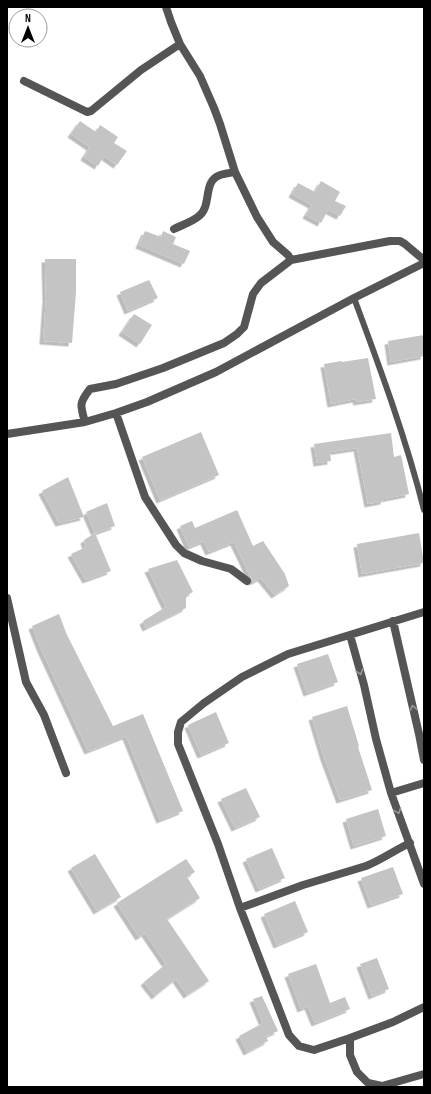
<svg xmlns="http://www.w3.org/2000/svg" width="431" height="1094" viewBox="0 0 431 1094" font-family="'Sofia Sans Condensed',sans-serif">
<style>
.building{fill:#c4c4c4;filter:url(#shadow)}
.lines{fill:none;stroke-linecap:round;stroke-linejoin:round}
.lane{stroke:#555;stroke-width:6}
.street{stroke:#555;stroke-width:8}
.oneway{stroke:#999}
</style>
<defs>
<filter id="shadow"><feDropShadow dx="-3.5" dy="3.5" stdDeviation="0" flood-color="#0004"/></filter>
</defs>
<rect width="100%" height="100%" fill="#fff"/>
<path class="building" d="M 80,121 L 96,132 L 100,125 L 118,137 L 114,143 L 127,151 L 117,165 L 104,156 L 98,166 L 84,157 L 90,147 L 71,134 Z
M 321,181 L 340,192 L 335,201 L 346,206 L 340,216 L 328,210 L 321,223 L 306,215 L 312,205 L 292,194 L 298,183 L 315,192 Z
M 145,231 L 161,237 L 163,231 L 176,237 L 173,244 L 190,251 L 184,264 L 139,245 Z
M 45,259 L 76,259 L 76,292 L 72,343 L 43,341 L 46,298 Z
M 149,280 L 158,298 L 128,311 L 120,292 Z
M 134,314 L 152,325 L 140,344 L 122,332 Z
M 424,335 L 424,356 L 391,362 L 388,341 Z
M 368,358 L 376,399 L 357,402 L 356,399 L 331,404 L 324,364 L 342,361 L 342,362 Z
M 201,432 L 219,475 L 160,500 L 142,457 Z
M 391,433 L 394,457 L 401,455 L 409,494 L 384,499 L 384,501 L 368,504 L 357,448 L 330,452 L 331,461 L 317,463 L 314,444 Z
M 68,477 L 84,517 L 59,523 L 42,491 Z
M 107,503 L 115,526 L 95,533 L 86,512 Z
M 237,510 L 253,546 L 263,541 L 285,574 L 289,586 L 275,595 L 261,578 L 253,582 L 234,542 L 209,552 L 204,541 L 189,547 L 180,526 L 192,521 L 195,528 Z
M 95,533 L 111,571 L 86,580 L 71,554 L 86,547 L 84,540 Z
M 419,533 L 424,563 L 362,574 L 357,544 Z
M 177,560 L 193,592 L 186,596 L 186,608 L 146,628 L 143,621 L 166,607 L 148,569 Z
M 59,614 L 67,635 L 113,726 L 143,714 L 183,811 L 160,820 L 126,736 L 88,751 L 41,649 L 32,626 Z
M 328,654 L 338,682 L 307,693 L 297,664 Z
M 347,706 L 359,746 L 358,747 L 372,790 L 340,800 L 324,757 L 312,717 Z
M 216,712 L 229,743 L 201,755 L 188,725 Z
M 246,788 L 260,817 L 235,828 L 221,799 Z
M 378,809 L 386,836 L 354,846 L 346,819 Z
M 272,848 L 285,878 L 259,889 L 246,859 Z
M 95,854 L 121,897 L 97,911 L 71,868 Z
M 186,859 L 195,872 L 187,877 L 200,898 L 167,919 L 209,981 L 187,995 L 176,979 L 155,996 L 144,982 L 166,964 L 145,933 L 139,937 L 117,903 Z
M 393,867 L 403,894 L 371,905 L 361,878 Z
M 295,901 L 308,932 L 277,945 L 264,914 Z
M 377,958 L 389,989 L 372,996 L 360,964 Z
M 316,964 L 330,1003 L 345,997 L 350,1009 L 315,1023 L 308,1006 L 301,1009 L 288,974 Z
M 262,996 L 278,1031 L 266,1036 L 268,1041 L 247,1052 L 239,1036 L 263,1023 L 253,999 Z"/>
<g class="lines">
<path class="lane" d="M 354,298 C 380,368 406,438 424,510"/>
<path class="street" d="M 166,7 L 171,22 L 180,44 L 200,76 L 214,108 L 220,124 L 235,172 L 257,217 L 273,242 L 288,255 L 291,260
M 24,81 L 87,112 L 91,111 L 141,70 L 180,44
M 174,229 C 182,225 192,222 199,216 C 211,207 204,185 216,177 C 220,174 230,173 235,172
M 116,413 L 145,497 L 176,545 L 184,553 L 202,561 L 231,569 L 247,581
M 85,422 C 80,405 79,403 90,389 L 116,384 L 163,368 L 224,343 L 237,334 L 244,327 L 253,294 L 261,283 L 291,260 L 390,241 L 400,241 L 405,244 L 424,260
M 7,434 L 85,422 L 116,413 L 147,402 L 216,372 L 354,298 L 424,263
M 7,598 L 26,682 L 44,715 L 66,773
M 424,612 L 288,654 L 242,677 L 204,703 L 181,722 L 178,732 L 178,744 L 218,844 L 240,908 L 289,1035 L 299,1046 L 314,1050 L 350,1038 L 393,1022 L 424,1007
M 393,621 L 419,734 L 424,760
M 350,635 L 364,685 L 376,739 L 391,793 L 424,884
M 391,793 L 424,783
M 240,908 L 303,885 L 366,866 C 381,860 395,850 410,843
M 350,1038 L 350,1055 L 357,1072 L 368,1083 L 382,1086 L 424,1074"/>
</g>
<defs><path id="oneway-chevron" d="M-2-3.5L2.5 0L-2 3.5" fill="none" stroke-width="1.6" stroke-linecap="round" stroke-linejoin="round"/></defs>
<g class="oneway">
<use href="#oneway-chevron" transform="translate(360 672) rotate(73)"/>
<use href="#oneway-chevron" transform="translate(413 708) rotate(-103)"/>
<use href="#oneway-chevron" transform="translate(398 811) rotate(70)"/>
</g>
<rect width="431" height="1094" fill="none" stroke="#000000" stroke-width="16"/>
<g transform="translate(28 28)"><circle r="19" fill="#ffffff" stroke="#999999"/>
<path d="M0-3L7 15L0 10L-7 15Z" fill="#000000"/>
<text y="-6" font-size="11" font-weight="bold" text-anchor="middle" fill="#000000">N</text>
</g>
</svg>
